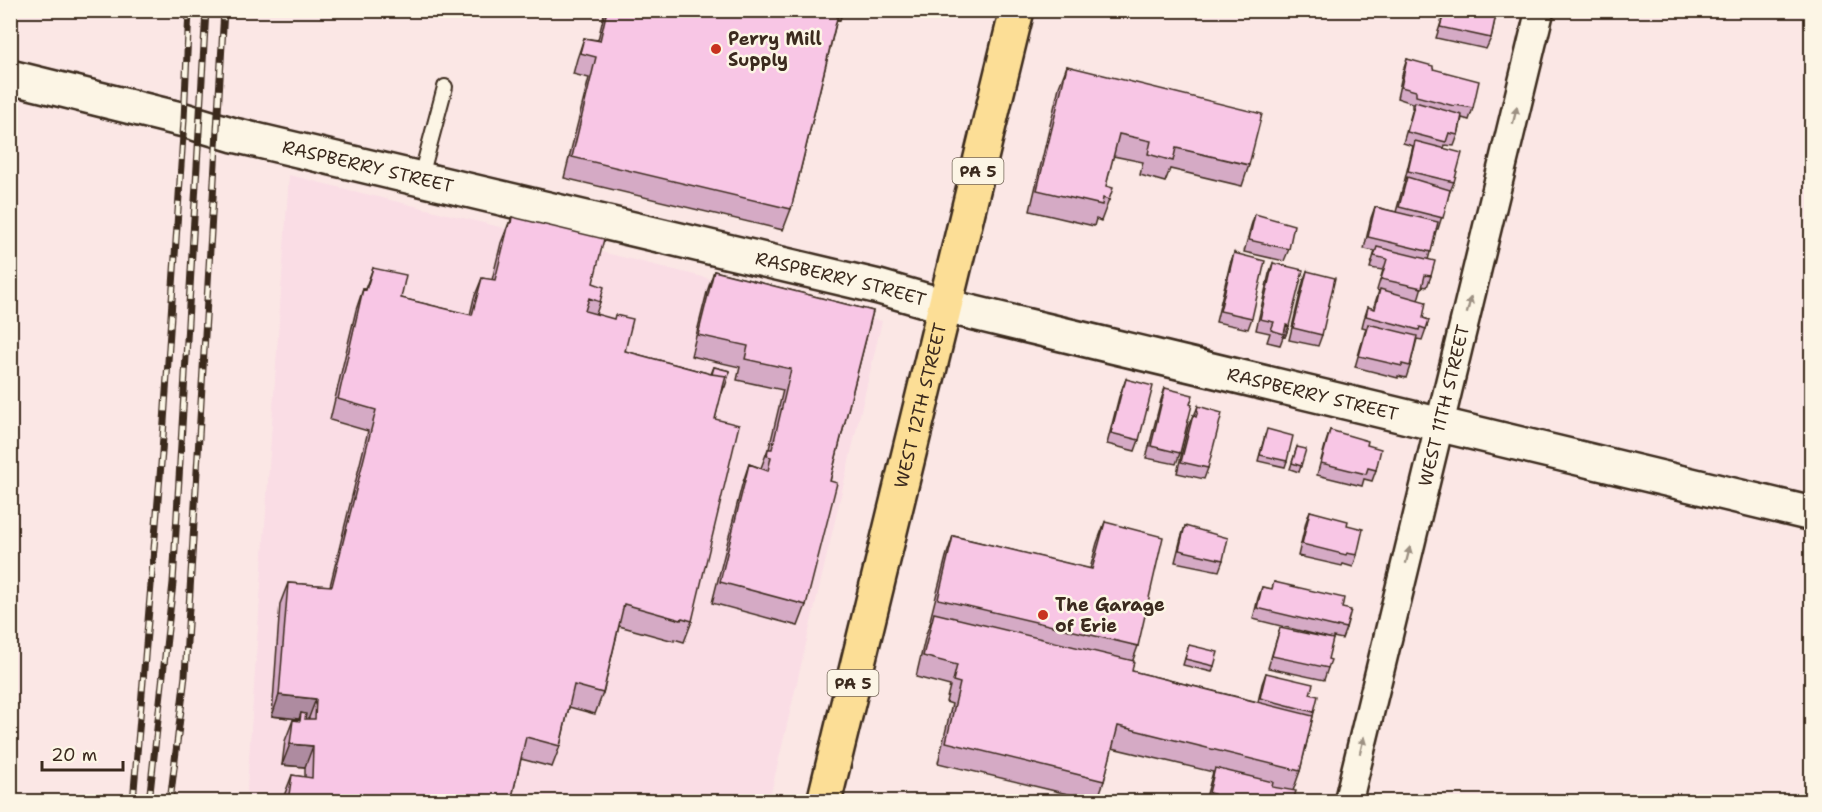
<svg xmlns="http://www.w3.org/2000/svg" width="1822" height="812" viewBox="0 0 1822 812" font-family="'Shantell Sans',sans-serif">
<style>
.built{fill:#fadde5}
.lines{fill:none;stroke-linecap:round;stroke-linejoin:round}
.service-casing{stroke:#3b2a1e;stroke-width:18}
.minor-casing{stroke:#3b2a1e;stroke-width:32}
.tertiary-casing{stroke:#3b2a1e;stroke-width:38}
.primary-casing{stroke:#3b2a1e;stroke-width:38}
.service{stroke:#fcf5e5;stroke-width:14}
.minor{stroke:#fcf5e5;stroke-width:27}
.tertiary{stroke:#fcf5e5;stroke-width:33}
.primary{stroke:#fcde96;stroke-width:33}
.rail-casing{stroke:#3b2a1e;stroke-width:7}
.rail{stroke:#fcf5e5;stroke-width:4.5;stroke-dasharray:14;stroke-linecap:butt}
.wall{fill:#d5aac5;stroke:#3b2a1e;stroke-width:1.5}
.shaded-wall{fill:#ae8ba0;stroke:#3b2a1e;stroke-width:1.5}
.building{fill:#f8c6e5;stroke:#3b2a1e;stroke-width:1.5}
.oneway{fill:#9c9082}
.poi-dot{fill:#c8321e;stroke:#fcf5e5;stroke-width:2}
.labels{text-anchor:middle;stroke-width:5;stroke-linejoin:round;paint-order:stroke}
.shield{fill:#fcf5e5;stroke:#75675a;stroke-width:1.5}
.shield-label{font-size:16px;font-weight:bold;fill:#3b2a1e}
.poi-label{font-size:18px;font-weight:bold;fill:#3b2a1e;stroke:#fcf5e5;text-anchor:start}
.street-label{font-size:18px;fill:#3b2a1e;stroke:#fcf5e5}
</style>
<rect width="100%" height="100%" fill="#fbe7e5"/>
<filter id="ink" filterUnits="userSpaceOnUse"><feTurbulence type="fractalNoise" baseFrequency=".0167" numOctaves="2"/><feDisplacementMap in="SourceGraphic" scale="12" xChannelSelector="R" yChannelSelector="G"/><feConvolveMatrix kernelMatrix="1 2 1 2 8 2 1 2 1" color-interpolation-filters="sRGB"/></filter>
<g filter="url(#ink)">
<path class="built" d="M 289,175 L 882,321 L 769,801 L 246,802 Z"/>
<g class="lines">
<defs>
<path id="service" d="M 420,180 L 445,87"/>
<g id="minor">
<path id="s1" d="M 1348,802 L 1540,10"/>
</g>
<g id="tertiary">
<path id="s2" d="M 10,77 L 184,120 L 234,135 L 879,287 L 945,306 L 1812,514"/>
</g>
<g id="primary">
<path id="s3" d="M 824,802 L 1017,10"/>
</g>
</defs>
<use href="#service" class="service-casing"/>
<use href="#minor" class="minor-casing"/>
<use href="#tertiary" class="tertiary-casing"/>
<use href="#primary" class="primary-casing"/>
<use href="#service" class="service"/>
<use href="#minor" class="minor"/>
<use href="#tertiary" class="tertiary"/>
<use href="#primary" class="primary"/>
<defs>
<path id="rail" d="M 133,802 L 162,452 L 184,120 L 189,10
M 149,802 L 173,583 L 206,10
M 170,802 L 185,676 L 224,10"/>
</defs>
<use href="#rail" class="rail-casing"/>
<use href="#rail" class="rail"/>
</g>
<path class="wall" d="M 605,10 L 843,10 L 840,20 L 837,19 L 791,209 L 783,230 L 564,178 L 589,78 L 573,74 L 577,59 L 584,38 L 598,40 Z
M 1445,10 L 1497,10 L 1491,38 L 1486,49 L 1436,38 Z
M 1407,59 L 1433,69 L 1473,108 L 1469,120 L 1462,118 L 1458,135 L 1454,146 L 1445,145 L 1444,148 L 1454,182 L 1449,194 L 1438,229 L 1436,229 L 1428,260 L 1431,276 L 1427,287 L 1422,286 L 1418,300 L 1423,318 L 1429,320 L 1422,340 L 1417,339 L 1410,366 L 1406,378 L 1398,376 L 1398,378 L 1355,367 L 1366,328 L 1362,327 L 1364,319 L 1368,307 L 1373,309 L 1379,291 L 1377,290 L 1383,270 L 1370,268 L 1375,251 L 1364,249 L 1371,218 L 1375,207 L 1396,212 L 1404,183 L 1413,146 L 1403,143 L 1413,108 L 1412,108 L 1412,103 L 1397,98 L 1403,71 Z
M 1067,66 L 1249,165 L 1242,186 L 1170,169 L 1165,182 L 1140,175 L 1143,162 L 1113,156 L 1106,186 L 1109,200 L 1101,221 L 1096,219 L 1094,226 L 1030,211 L 1059,87 Z
M 1255,214 L 1289,249 L 1284,261 L 1244,252 L 1251,226 Z
M 512,217 L 593,283 L 600,302 L 596,314 L 625,351 L 711,374 L 714,367 L 730,371 L 722,393 L 721,393 L 715,419 L 692,621 L 684,642 L 674,639 L 674,641 L 619,626 L 603,693 L 595,714 L 569,707 L 560,746 L 552,767 L 521,759 L 511,801 L 284,801 L 284,796 L 292,775 L 305,777 L 305,767 L 282,765 L 285,741 L 293,720 L 298,720 L 299,719 L 272,716 L 280,604 L 288,583 L 330,586 L 368,431 L 330,420 L 356,310 L 363,289 L 365,289 L 373,268 L 401,298 L 470,315 L 474,298 L 482,278 L 492,280 L 501,243 L 509,223 L 510,223 Z
M 1234,253 L 1252,318 L 1248,329 L 1216,322 L 1230,264 Z
M 1273,263 L 1289,326 L 1285,337 L 1283,337 L 1280,345 L 1267,342 L 1270,333 L 1256,330 L 1269,274 Z
M 714,271 L 873,311 L 830,481 L 806,605 L 798,626 L 712,603 L 742,485 L 749,464 L 761,468 L 768,449 L 769,449 L 783,390 L 737,380 L 740,367 L 691,356 L 707,292 Z
M 1307,271 L 1322,335 L 1318,346 L 1289,340 L 1303,282 Z
M 1126,379 L 1139,440 L 1135,451 L 1107,444 L 1119,397 Z
M 1165,388 L 1190,404 L 1180,453 L 1176,464 L 1146,458 L 1161,400 Z
M 1198,406 L 1208,468 L 1204,479 L 1177,473 L 1188,427 L 1193,415 L 1194,416 Z
M 1330,430 L 1367,445 L 1376,470 L 1372,481 L 1364,479 L 1362,486 L 1317,475 L 1326,442 Z
M 1265,435 L 1287,461 L 1285,467 L 1258,461 Z
M 1297,447 L 1301,466 L 1299,472 L 1290,469 Z
M 1310,511 L 1347,525 L 1357,555 L 1353,567 L 1343,564 L 1342,566 L 1298,556 L 1306,522 Z
M 1105,522 L 1138,646 L 1133,660 L 1132,671 L 1258,702 L 1262,684 L 1266,673 L 1310,694 L 1314,712 L 1300,771 L 1293,791 L 1293,801 L 1205,801 L 1213,772 L 1112,748 L 1104,781 L 1097,801 L 938,763 L 952,704 L 946,702 L 950,686 L 916,677 L 926,634 L 931,621 L 930,620 L 946,557 L 953,536 L 1090,569 L 1097,543 Z
M 1185,526 L 1223,560 L 1219,571 L 1175,562 L 1181,538 Z
M 1274,582 L 1342,608 L 1346,628 L 1342,639 L 1333,637 L 1333,639 L 1253,619 L 1258,598 L 1262,587 L 1272,589 Z
M 1280,628 L 1328,659 L 1328,668 L 1324,680 L 1268,668 Z
M 1189,645 L 1214,666 L 1212,672 L 1183,665 Z"/>
<path class="shaded-wall" d="M 1286,325 L 1289,326 L 1285,337 L 1283,337 Z
M 279,695 L 316,699 L 308,720 L 300,719 L 301,713 L 299,719 L 272,716 Z
M 290,744 L 313,746 L 305,767 L 282,765 Z"/>
<path class="building" d="M 607,10 L 839,10 L 791,209 L 572,157 L 596,57 L 580,53 L 584,38 L 600,41 Z
M 1445,10 L 1497,10 L 1491,38 L 1440,27 Z
M 1407,59 L 1433,66 L 1433,69 L 1479,81 L 1473,108 L 1455,105 L 1454,106 L 1416,96 L 1416,91 L 1401,87 Z
M 1067,66 L 1262,114 L 1249,165 L 1176,148 L 1173,161 L 1148,154 L 1151,141 L 1119,134 L 1106,186 L 1113,188 L 1109,200 L 1103,198 L 1102,205 L 1037,190 Z
M 1415,102 L 1462,115 L 1458,135 L 1449,133 L 1446,142 L 1407,132 Z
M 1415,141 L 1462,153 L 1454,182 L 1408,171 Z
M 1407,177 L 1450,190 L 1443,218 L 1399,207 Z
M 1375,207 L 1438,222 L 1431,252 L 1368,237 Z
M 1255,214 L 1294,225 L 1289,249 L 1249,240 Z
M 512,217 L 604,239 L 593,283 L 604,287 L 600,302 L 589,298 L 585,311 L 614,319 L 615,315 L 633,319 L 625,351 L 711,374 L 726,376 L 715,419 L 739,425 L 692,621 L 682,618 L 681,620 L 624,604 L 603,693 L 574,685 L 560,746 L 526,737 L 511,801 L 288,801 L 292,775 L 312,778 L 313,746 L 290,744 L 293,720 L 300,721 L 301,713 L 306,714 L 305,719 L 315,719 L 316,699 L 279,695 L 288,583 L 332,586 L 376,410 L 338,399 L 363,289 L 366,290 L 373,268 L 406,275 L 401,298 L 472,315 L 482,278 L 495,280 L 509,223 L 511,223 Z
M 1377,247 L 1435,261 L 1431,276 L 1425,275 L 1422,288 L 1381,279 L 1387,259 L 1374,256 Z
M 1234,253 L 1265,261 L 1252,318 L 1220,311 Z
M 1273,263 L 1303,270 L 1289,326 L 1286,325 L 1284,334 L 1271,330 L 1274,322 L 1260,319 Z
M 714,271 L 873,311 L 830,481 L 837,483 L 806,605 L 720,582 L 749,464 L 768,471 L 771,457 L 767,456 L 768,449 L 772,449 L 791,369 L 745,359 L 748,346 L 698,335 Z
M 1307,271 L 1335,278 L 1322,335 L 1293,328 Z
M 1380,289 L 1426,302 L 1423,318 L 1429,320 L 1426,329 L 1420,327 L 1419,330 L 1366,316 L 1368,307 L 1375,309 Z
M 1368,324 L 1417,336 L 1410,366 L 1402,364 L 1402,366 L 1359,356 Z
M 714,367 L 730,371 L 725,387 L 723,387 L 726,376 L 712,374 Z
M 1126,379 L 1153,386 L 1139,440 L 1111,433 L 1123,386 L 1124,386 Z
M 1165,388 L 1193,395 L 1190,404 L 1192,405 L 1180,453 L 1151,446 Z
M 1198,406 L 1222,413 L 1208,468 L 1181,462 L 1193,415 L 1196,417 L 1198,411 L 1197,410 Z
M 1267,429 L 1293,436 L 1287,461 L 1260,455 Z
M 1330,430 L 1368,441 L 1367,445 L 1381,449 L 1376,470 L 1368,468 L 1366,474 L 1321,463 Z
M 1297,447 L 1306,449 L 1301,466 L 1292,463 Z
M 1310,511 L 1348,521 L 1347,525 L 1363,529 L 1357,555 L 1347,553 L 1346,555 L 1302,544 Z
M 1105,522 L 1163,537 L 1138,646 L 938,599 L 953,536 L 1092,569 Z
M 1185,526 L 1228,538 L 1223,560 L 1179,550 Z
M 1274,582 L 1344,598 L 1342,608 L 1351,610 L 1346,628 L 1337,626 L 1337,627 L 1257,608 L 1262,587 L 1272,589 Z
M 934,613 L 1134,661 L 1132,671 L 1313,716 L 1300,771 L 1118,726 L 1104,781 L 946,742 L 960,683 L 953,681 L 957,665 L 923,656 Z
M 1280,628 L 1333,639 L 1328,659 L 1331,660 L 1328,668 L 1272,656 Z
M 1189,645 L 1218,652 L 1214,666 L 1185,659 Z
M 1266,673 L 1313,684 L 1310,694 L 1318,696 L 1314,712 L 1260,698 Z
M 1215,768 L 1273,782 L 1272,787 L 1296,791 L 1293,801 L 1212,801 L 1214,794 L 1209,793 Z"/>
<defs><path id="oneway-solid" d="M-6-.8H1V-3.2L6.5 0L1 3.2V.8H-6Z" transform="scale(1.5)"/></defs>
<g class="oneway">
<use href="#oneway-solid" transform="translate(1515 115) rotate(-76)"/>
<use href="#oneway-solid" transform="translate(1469 305) rotate(-76)"/>
<use href="#oneway-solid" transform="translate(1408 555) rotate(-76)"/>
<use href="#oneway-solid" transform="translate(1362 745) rotate(-76)"/>
</g>
</g>
<g class="poi-dot">
<circle cx="716" cy="49" r="6"/>
<circle cx="1043" cy="615" r="6"/>
</g>
<g class="labels">
<g class="shield">
<rect x="952.5" y="158" width="51" height="26" rx="4.5"/>
<rect x="827.5" y="670" width="51" height="26" rx="4.5"/>
</g>
<g class="shield-label">
<text x="978" y="177">PA 5</text>
<text x="853" y="689">PA 5</text>
</g>
<g class="poi-label">
<text x="728" y="45">Perry Mill<tspan x="728" dy="21">Supply</tspan></text>
<text x="1055" y="611">The Garage<tspan x="1055" dy="21">of Erie</tspan></text>
</g>
<g class="street-label">
<text dy="6" stroke="none"><textPath href="#s2" startOffset="369">RASPBERRY STREET</textPath></text>
<text dy="6" stroke="none"><textPath href="#s2" startOffset="855">RASPBERRY STREET</textPath></text>
<text dy="6" stroke="none"><textPath href="#s2" startOffset="1341">RASPBERRY STREET</textPath></text>
<text dy="6" stroke="none"><textPath href="#s3" startOffset="408">WEST 12TH STREET</textPath></text>
<text dy="6" stroke="none"><textPath href="#s1" startOffset="408">WEST 11TH STREET</textPath></text>
</g>
</g>
<rect width="1822" height="812" fill="none" stroke="#fcf5e5" stroke-width="36"/>
<rect x="18" y="18" width="1786" height="776" fill="none" stroke="#3b2a1e" stroke-width="2" filter="url(#ink)"/>
<path d="M42 761v9h81v-9" fill="none" stroke="#3b2a1e" stroke-width="3"/>
<text x="51" y="761" font-size="18" fill="#3b2a1e" stroke="#fcf5e5" stroke-width="4.5" paint-order="stroke">20 m</text>
</svg>
